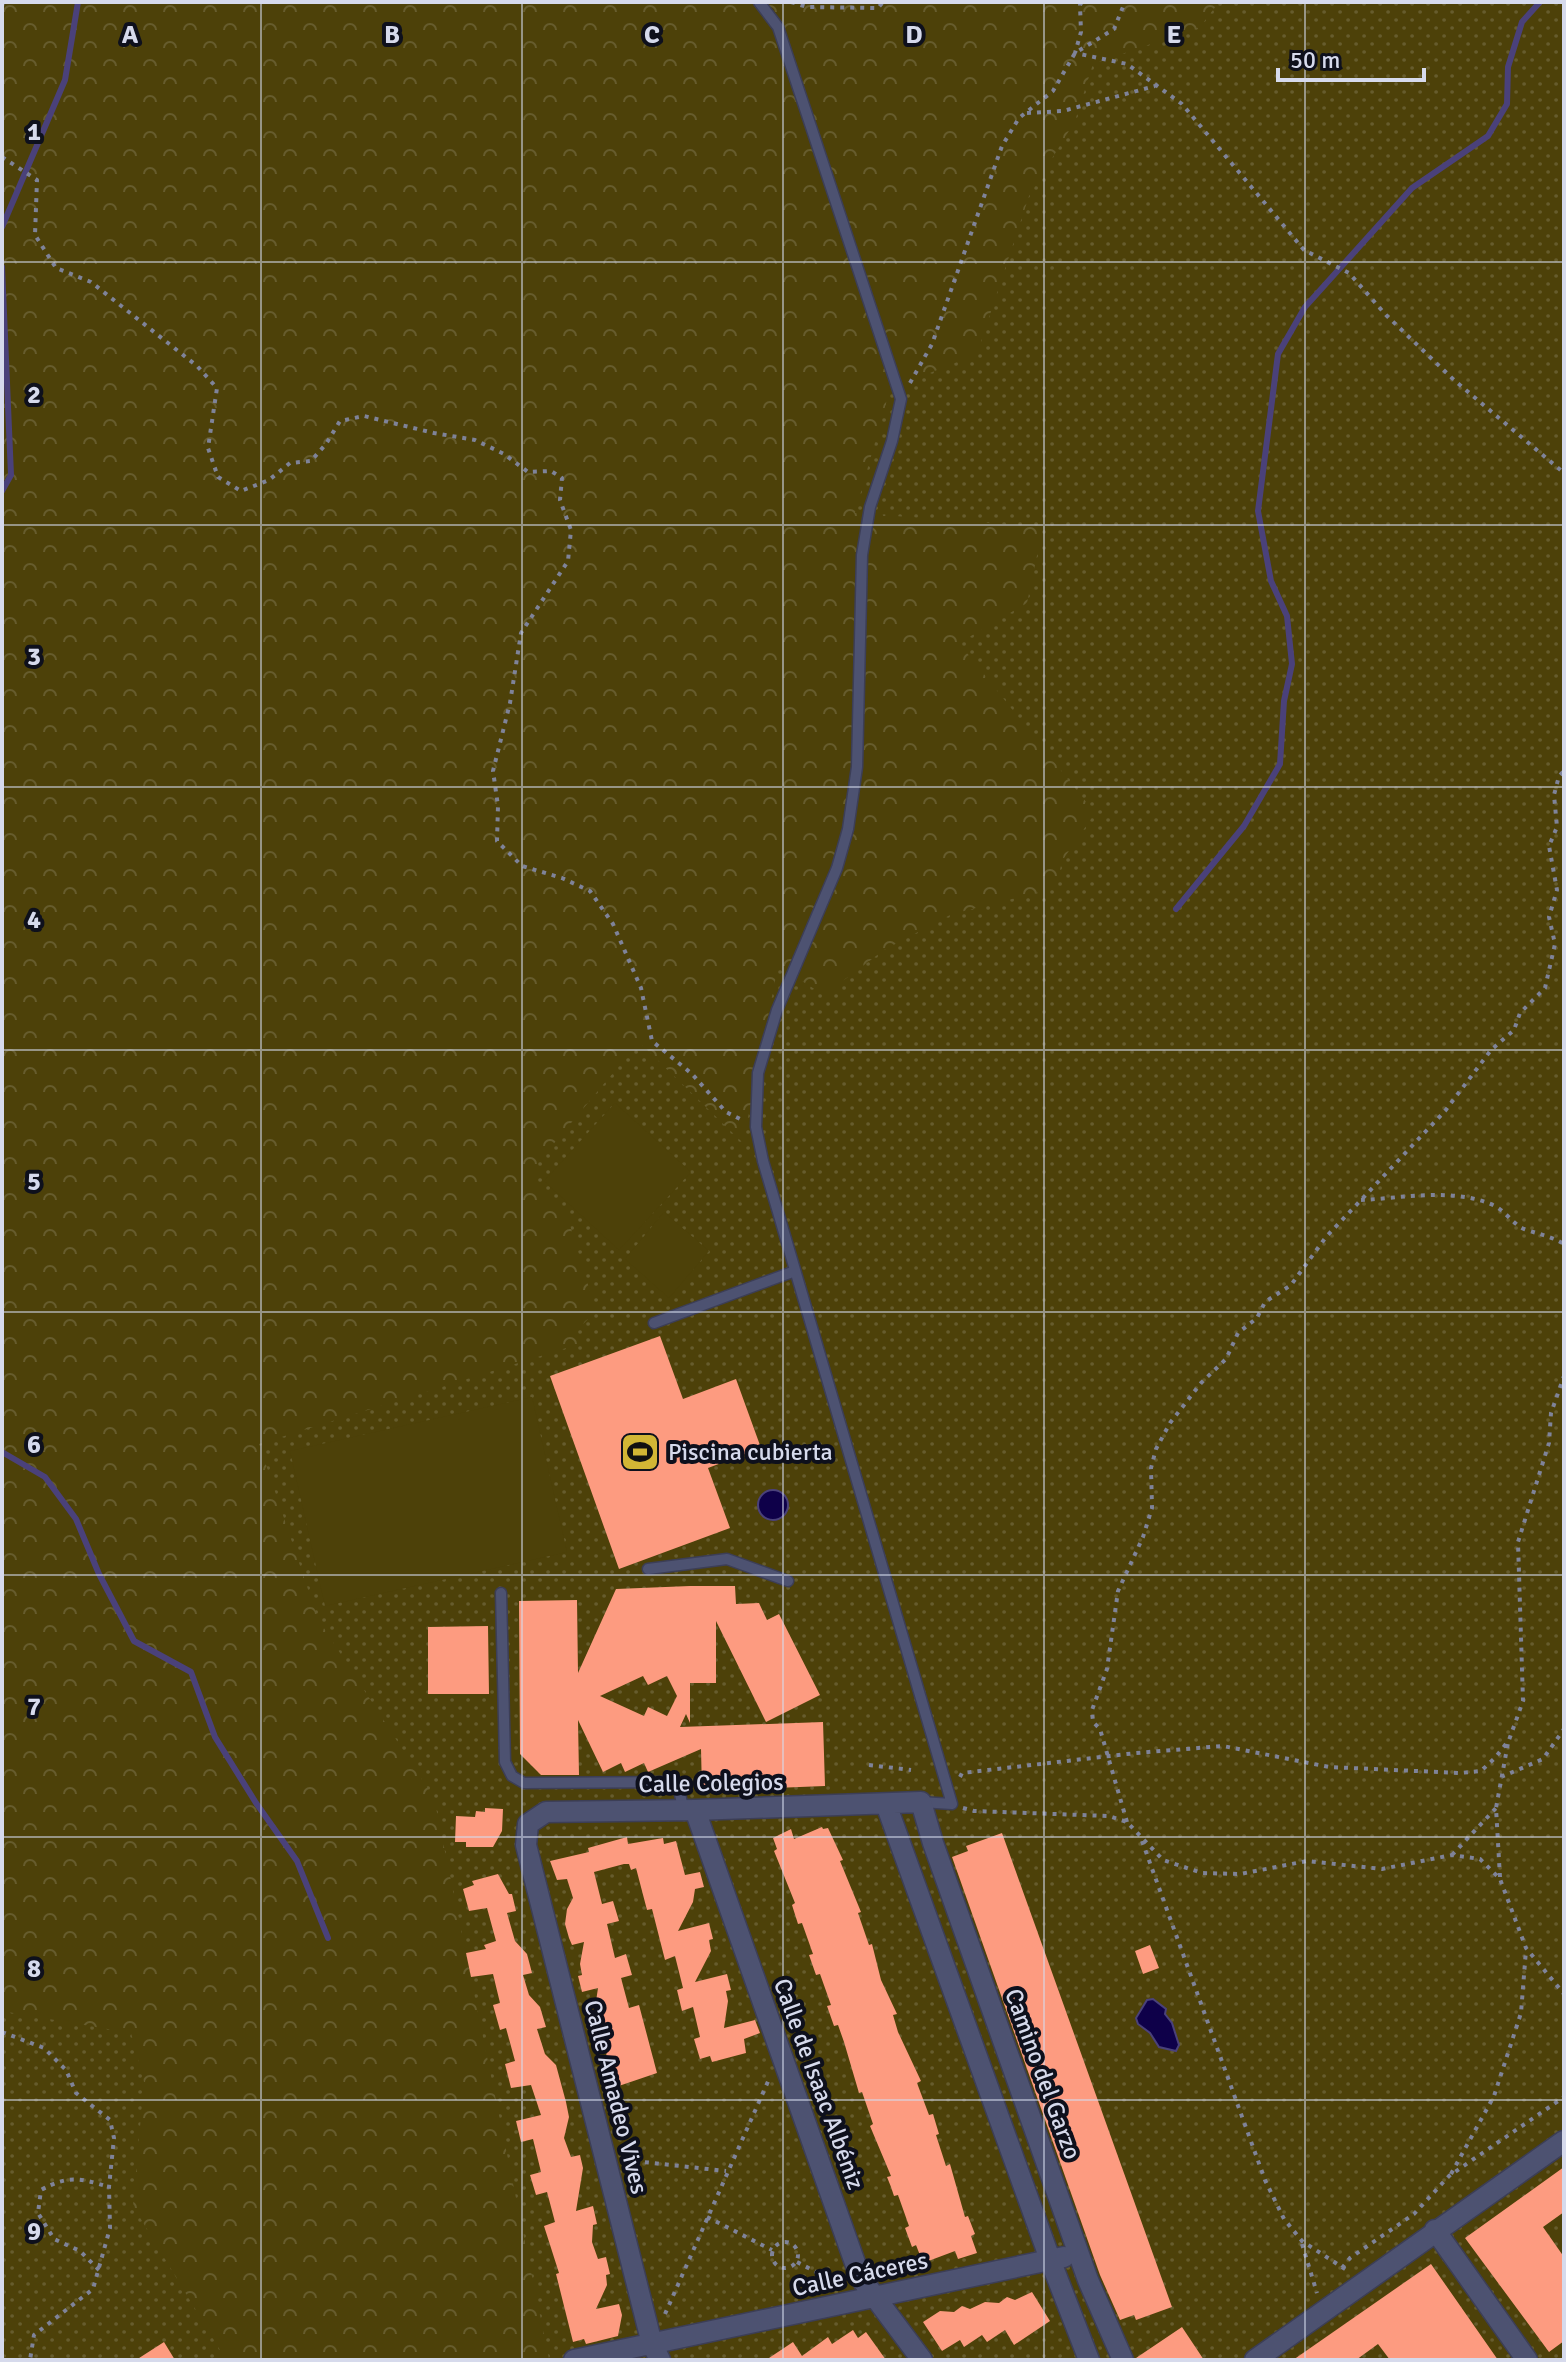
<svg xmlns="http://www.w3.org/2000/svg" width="1566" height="2362" viewBox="0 0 1566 2362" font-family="Signika,sans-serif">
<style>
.grass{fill:url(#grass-dots)}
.forest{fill:url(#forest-crowns)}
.garden{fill:#4d4109}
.water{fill:#0e0049;stroke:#4a417a;stroke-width:2}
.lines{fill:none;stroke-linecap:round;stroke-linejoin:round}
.stream{stroke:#4a417a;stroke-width:6}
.building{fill:#fd9b80;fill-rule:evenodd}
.lane-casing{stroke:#3c3e56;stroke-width:13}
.street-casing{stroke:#3c3e56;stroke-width:23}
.path{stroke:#7f8399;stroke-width:4;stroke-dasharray:4 6;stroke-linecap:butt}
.lane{stroke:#4d5271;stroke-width:10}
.street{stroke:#4d5271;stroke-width:20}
.grid{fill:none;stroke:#d6daec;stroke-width:2;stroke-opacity:0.55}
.labels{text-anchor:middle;stroke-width:8;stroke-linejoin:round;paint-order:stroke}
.poi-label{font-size:24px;fill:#d6daec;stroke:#0e101c;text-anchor:start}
.street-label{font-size:24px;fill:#d6daec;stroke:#0e101c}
.grid-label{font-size:26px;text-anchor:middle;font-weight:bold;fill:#d6daec;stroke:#0e101c;stroke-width:8;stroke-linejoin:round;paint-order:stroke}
</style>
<defs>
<pattern id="grass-dots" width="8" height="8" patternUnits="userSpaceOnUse" patternTransform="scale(2)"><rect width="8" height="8" fill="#4d4109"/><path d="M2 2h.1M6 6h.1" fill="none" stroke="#665c2d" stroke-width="1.8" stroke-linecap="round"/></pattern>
<pattern id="forest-crowns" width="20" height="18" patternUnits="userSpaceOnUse" patternTransform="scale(2)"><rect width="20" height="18" fill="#4d4109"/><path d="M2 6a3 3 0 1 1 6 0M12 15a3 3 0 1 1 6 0" fill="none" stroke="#665c2d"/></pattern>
</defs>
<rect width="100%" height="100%" fill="#212541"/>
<path class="grass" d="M 2,2 L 1564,2 L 1564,2360 L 2,2360 Z"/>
<path class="forest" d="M 2,2 L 1219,2 L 1200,27 L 1093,64 L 1075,121 L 1029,196 L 977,354 L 890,389 L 855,513 L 1043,527 L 1027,603 L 959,643 L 1095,813 L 1062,861 L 1056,888 L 952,914 L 884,950 L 824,995 L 778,966 L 743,1143 L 639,1042 L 535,1166 L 534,1180 L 566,1212 L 596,1311 L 574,1333 L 579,1344 L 259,1444 L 318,1619 L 434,1798 L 549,2359 L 226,2360 L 133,2206 L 144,2082 L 131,2033 L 2,2011 Z"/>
<path class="garden" d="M 615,1103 L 691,1172 L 619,1250 L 544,1181 Z
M 664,1212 L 709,1251 L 669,1298 L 625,1259 Z
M 532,1397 L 567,1552 L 325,1606 L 290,1451 Z"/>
<path class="water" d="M758 1505a15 15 0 1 1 30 0a15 15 0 1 1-30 0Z
M 1153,1999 L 1166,2009 L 1165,2014 L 1172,2023 L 1179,2045 L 1176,2051 L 1159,2047 L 1150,2033 L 1138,2024 L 1136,2018 L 1147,2000 Z"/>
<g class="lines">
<path class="stream" d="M 2,227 L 65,80 L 78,2
M 2,267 L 11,475 L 2,491
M 1176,909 L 1244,826 L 1280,764 L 1284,701 L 1292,664 L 1287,616 L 1271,581 L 1258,511 L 1278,354 L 1305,307 L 1412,188 L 1488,136 L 1507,104 L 1508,67 L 1522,22 L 1540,2
M 2,1452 L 45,1477 L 76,1519 L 99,1574 L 134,1641 L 191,1672 L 215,1737 L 256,1803 L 297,1861 L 328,1938"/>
</g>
<path class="building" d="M 660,1336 L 683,1399 L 736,1379 L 761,1448 L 708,1468 L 730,1528 L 619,1569 L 550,1376 Z
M 690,1586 L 735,1586 L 736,1604 L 759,1603 L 767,1620 L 779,1614 L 820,1695 L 766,1722 L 716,1621 L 716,1683 L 690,1683 L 690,1723 L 686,1714 L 680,1727 L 823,1722 L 825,1786 L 702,1791 L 701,1749 L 648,1772 L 644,1763 L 625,1772 L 621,1763 L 603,1772 L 578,1720 L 579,1775 L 541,1775 L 520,1754 L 519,1601 L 577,1600 L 578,1673 L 616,1589 ZM 643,1676 L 648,1685 L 667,1676 L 677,1696 L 667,1716 L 648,1707 L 644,1716 L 600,1696 Z
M 488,1626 L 489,1694 L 428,1694 L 428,1627 Z
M 485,1808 L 503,1809 L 502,1831 L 493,1847 L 466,1847 L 466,1842 L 455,1842 L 456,1816 L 475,1817 L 476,1811 L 485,1812 Z
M 822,1827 L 823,1829 L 828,1828 L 843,1860 L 840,1861 L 861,1912 L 858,1913 L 869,1945 L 872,1944 L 881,1980 L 897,2014 L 893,2015 L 898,2032 L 921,2081 L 917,2083 L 929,2115 L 933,2114 L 939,2134 L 936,2135 L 946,2166 L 950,2164 L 965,2217 L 968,2216 L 975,2234 L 971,2236 L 977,2253 L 958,2259 L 955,2251 L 923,2263 L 916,2245 L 912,2247 L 905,2228 L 909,2226 L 898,2195 L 894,2196 L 891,2187 L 887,2177 L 891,2176 L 870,2126 L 873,2124 L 862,2092 L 859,2093 L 844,2042 L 838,2025 L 834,2026 L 827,2006 L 831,2005 L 820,1974 L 816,1975 L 809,1955 L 813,1954 L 802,1923 L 798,1924 L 792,1905 L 795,1903 L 774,1851 L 777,1849 L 773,1838 L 791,1829 L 794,1839 Z
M 1002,1833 L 1172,2307 L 1136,2320 L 1134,2315 L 1120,2320 L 1100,2275 L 952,1857 L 968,1851 L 966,1846 Z
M 627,1837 L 628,1844 L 663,1838 L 664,1844 L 676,1841 L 685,1875 L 700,1872 L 704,1887 L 695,1889 L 693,1902 L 678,1931 L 709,1923 L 713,1939 L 709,1940 L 711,1951 L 695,1982 L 727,1974 L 731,1990 L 726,1991 L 728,2001 L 724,2028 L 755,2020 L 760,2033 L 744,2039 L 746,2053 L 712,2062 L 710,2056 L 700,2059 L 694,2039 L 700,2037 L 693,2007 L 682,2011 L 677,1990 L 683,1988 L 675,1956 L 665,1960 L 652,1909 L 647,1910 L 636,1868 L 631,1870 L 629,1864 L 624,1864 L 594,1872 L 602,1904 L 613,1901 L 619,1921 L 607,1924 L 615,1958 L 626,1954 L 632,1975 L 621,1978 L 629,2008 L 639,2005 L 657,2073 L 607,2090 L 603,2075 L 609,2038 L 595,2042 L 592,2028 L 598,1988 L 582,1992 L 578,1976 L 582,1975 L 580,1964 L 584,1942 L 572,1945 L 569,1938 L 565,1924 L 567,1909 L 573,1898 L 567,1879 L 557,1880 L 550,1861 L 589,1852 L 588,1848 Z
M 498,1874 L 509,1894 L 512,1894 L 516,1911 L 507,1913 L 515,1941 L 527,1954 L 532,1973 L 523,1975 L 529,1995 L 540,2007 L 546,2027 L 537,2029 L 545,2054 L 556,2065 L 566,2102 L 569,2117 L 564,2138 L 571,2157 L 580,2155 L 583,2168 L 576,2211 L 593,2206 L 597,2224 L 593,2225 L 592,2242 L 598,2259 L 606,2257 L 610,2274 L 606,2275 L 607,2285 L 596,2309 L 619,2304 L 622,2315 L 618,2336 L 586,2344 L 584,2339 L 573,2342 L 556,2274 L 559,2273 L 544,2226 L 555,2222 L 547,2192 L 536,2195 L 530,2175 L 541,2172 L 533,2139 L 521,2142 L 516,2121 L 541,2115 L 531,2085 L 511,2088 L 505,2064 L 515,2061 L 506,2028 L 500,2030 L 493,2005 L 500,2003 L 493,1974 L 471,1977 L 466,1953 L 486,1949 L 484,1945 L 496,1941 L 487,1908 L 469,1911 L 463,1889 L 474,1885 L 472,1881 Z
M 1150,1945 L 1159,1968 L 1143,1974 L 1135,1951 Z
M 1564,2167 L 1564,2212 L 1543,2227 L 1564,2257 L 1564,2341 L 1549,2352 L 1465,2238 Z
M 1431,2264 L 1498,2360 L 1390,2360 L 1378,2344 L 1356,2360 L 1293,2360 Z
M 1032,2292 L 1050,2321 L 1014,2345 L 1005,2330 L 987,2342 L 982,2335 L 964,2347 L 960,2340 L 942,2351 L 923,2322 L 940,2311 L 954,2312 L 962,2306 L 970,2309 L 985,2302 L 999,2303 L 1007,2297 L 1015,2300 Z
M 1182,2327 L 1204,2360 L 1136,2360 L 1136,2358 Z
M 853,2330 L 858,2338 L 866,2332 L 886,2360 L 766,2360 L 793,2342 L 802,2356 L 828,2337 L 832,2344 Z
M 164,2342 L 175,2360 L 136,2360 Z"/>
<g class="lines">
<defs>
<path id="lane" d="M 759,2 L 778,27 L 901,399 L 892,441 L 870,507 L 862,555 L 857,767 L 848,829 L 837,868 L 777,1010 L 758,1073 L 756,1127 L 763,1161 L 952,1804 L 921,1802
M 654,1323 L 795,1271
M 648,1569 L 727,1559 L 788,1581
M 501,1593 L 505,1762 L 512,1776 L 524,1783 L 677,1782 L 684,1811"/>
<path id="street" d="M 886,1804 L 1051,2262 L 1089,2360
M 695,1810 L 860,2277 L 922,2360
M 1435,2230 L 1527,2360
M 574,2360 L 1064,2257
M 660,2360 L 652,2344 L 526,1845 L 528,1824 L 546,1812 L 695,1810 L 921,1802 L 933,1843 L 1088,2280 L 1123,2360
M 1255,2360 L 1564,2141"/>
</defs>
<use href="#lane" class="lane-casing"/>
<use href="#street" class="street-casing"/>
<path class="path" d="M 791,2 L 807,7 L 878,8 L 883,2
M 1082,2 L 1080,5 L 1081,32 L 1075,53 L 1127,64 L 1182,104 L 1304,250 L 1349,273 L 1386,315 L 1454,380 L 1564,473
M 2,6 L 3,2
M 1027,113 L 1063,111 L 1155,86
M 2,138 L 2,139
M 2,157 L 37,180 L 35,235 L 56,268 L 91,282 L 197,366 L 217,388 L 208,448 L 218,477 L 241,491 L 269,480 L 290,463 L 311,461 L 326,444 L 340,421 L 364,416 L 434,433 L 475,440 L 504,454 L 528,472 L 551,471 L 562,478 L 560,500 L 571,530 L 568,561 L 521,633 L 510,703 L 493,771 L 498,806 L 497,841 L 522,866 L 562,878 L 590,891 L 613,924 L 641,988 L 652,1041 L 692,1074 L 726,1112 L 744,1121
M 910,383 L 932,344 L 1002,146 L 1019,118 L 1053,91 L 1075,53 L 1114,29 L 1125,2
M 1361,1200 C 1404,1198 1455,1187 1495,1206 C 1506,1212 1513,1224 1524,1229 C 1538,1234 1551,1236 1564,1244
M 869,1765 L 911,1770
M 960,1777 L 962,1773 L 1136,1753 L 1223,1746 L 1329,1767 L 1460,1773 L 1481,1771 L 1495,1758 L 1509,1740 L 1523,1701 L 1518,1542 L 1549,1443 L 1551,1413 L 1564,1376
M 1501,1777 L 1543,1759 L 1564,1729
M 963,1808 L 974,1811 L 1109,1816 L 1127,1822 L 1163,1860 L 1202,1873 L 1240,1874 L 1307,1861 L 1382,1869 L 1452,1855 L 1480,1859 L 1500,1879 L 1526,1948 L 1564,1994
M 1127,1822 L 1100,1729 L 1093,1722 L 1092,1710 L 1107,1669 L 1118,1591 L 1143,1537 L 1152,1508 L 1151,1468 L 1156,1449 L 1170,1423 L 1201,1383 L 1226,1359 L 1238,1333 L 1257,1318 L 1265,1302 L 1291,1285 L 1326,1237 L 1445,1111 L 1491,1050 L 1514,1030 L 1520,1013 L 1545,988 L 1555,944 L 1549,917 L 1557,890 L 1549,846 L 1557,827 L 1554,795 L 1559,776 L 1564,771
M 1142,1841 L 1265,2180 L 1284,2219 L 1302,2241 L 1348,2271
M 1452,1855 L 1496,1808
M 1500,1877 L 1496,1808 L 1508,1743
M 2,2032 L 44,2048 L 66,2070 L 76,2093 L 110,2120 L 114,2138 L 109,2187 L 110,2228 L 93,2289 L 34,2335 L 30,2360
M 625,2160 L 726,2171
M 1451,2174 L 1494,2096 L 1521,2013 L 1526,1950
M 707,2217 L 772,2250
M772 2255a13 13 0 1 1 26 0a13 13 0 1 1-26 0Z
M 1302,2244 L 1317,2293
M 797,2262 L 841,2285
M 1342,2268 L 1350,2258 L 1414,2214 L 1449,2176 L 1564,2097
M 99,2270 L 80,2251 L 54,2239 L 38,2213 L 41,2190 C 68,2175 80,2178 109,2187
M 665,2314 L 770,2077"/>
<use href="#lane" class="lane"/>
<use href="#street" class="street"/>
</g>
<path class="grid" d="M 261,2 L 261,2360M 522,2 L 522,2360M 783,2 L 783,2360M 1044,2 L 1044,2360M 1305,2 L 1305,2360M 2,262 L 1564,262M 2,525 L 1564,525M 2,787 L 1564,787M 2,1050 L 1564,1050M 2,1312 L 1564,1312M 2,1575 L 1564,1575M 2,1837 L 1564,1837M 2,2100 L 1564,2100"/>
<defs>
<symbol id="stadium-square" viewBox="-11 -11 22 22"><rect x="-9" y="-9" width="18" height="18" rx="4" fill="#d2b635" stroke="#0e101c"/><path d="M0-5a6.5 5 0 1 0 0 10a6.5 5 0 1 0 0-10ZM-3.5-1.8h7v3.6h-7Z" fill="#111"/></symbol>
</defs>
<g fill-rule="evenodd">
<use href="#stadium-square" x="618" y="1430" width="44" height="44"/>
</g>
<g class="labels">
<g class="poi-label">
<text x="668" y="1460">Piscina cubierta</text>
</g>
<g class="street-label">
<text transform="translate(711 1783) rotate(-1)" y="8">Calle Colegios</text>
<text transform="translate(1043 2074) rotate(70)" y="8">Camino del Garzo</text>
<text transform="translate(819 2084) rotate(70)" y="8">Calle de Isaac Albéniz</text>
<text transform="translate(616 2097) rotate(76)" y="8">Calle Amadeo Vives</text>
<text transform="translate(860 2274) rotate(-12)" y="8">Calle Cáceres</text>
</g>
</g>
<g class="grid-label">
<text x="130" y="43">A</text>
<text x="392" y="43">B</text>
<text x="652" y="43">C</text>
<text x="914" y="43">D</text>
<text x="1174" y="43">E</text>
<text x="34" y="140">1</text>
<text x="34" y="403">2</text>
<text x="34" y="665">3</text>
<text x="34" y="928">4</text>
<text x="34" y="1190">5</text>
<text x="34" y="1453">6</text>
<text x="34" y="1715">7</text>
<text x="34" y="1977">8</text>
<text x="34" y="2240">9</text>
</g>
<rect width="1566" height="2362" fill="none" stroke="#d6daec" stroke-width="8"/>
<path d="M1278 68v12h146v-12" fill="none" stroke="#d6daec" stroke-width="4"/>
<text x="1290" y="68" font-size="24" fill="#d6daec" stroke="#0e101c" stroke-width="6" paint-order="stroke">50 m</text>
</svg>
